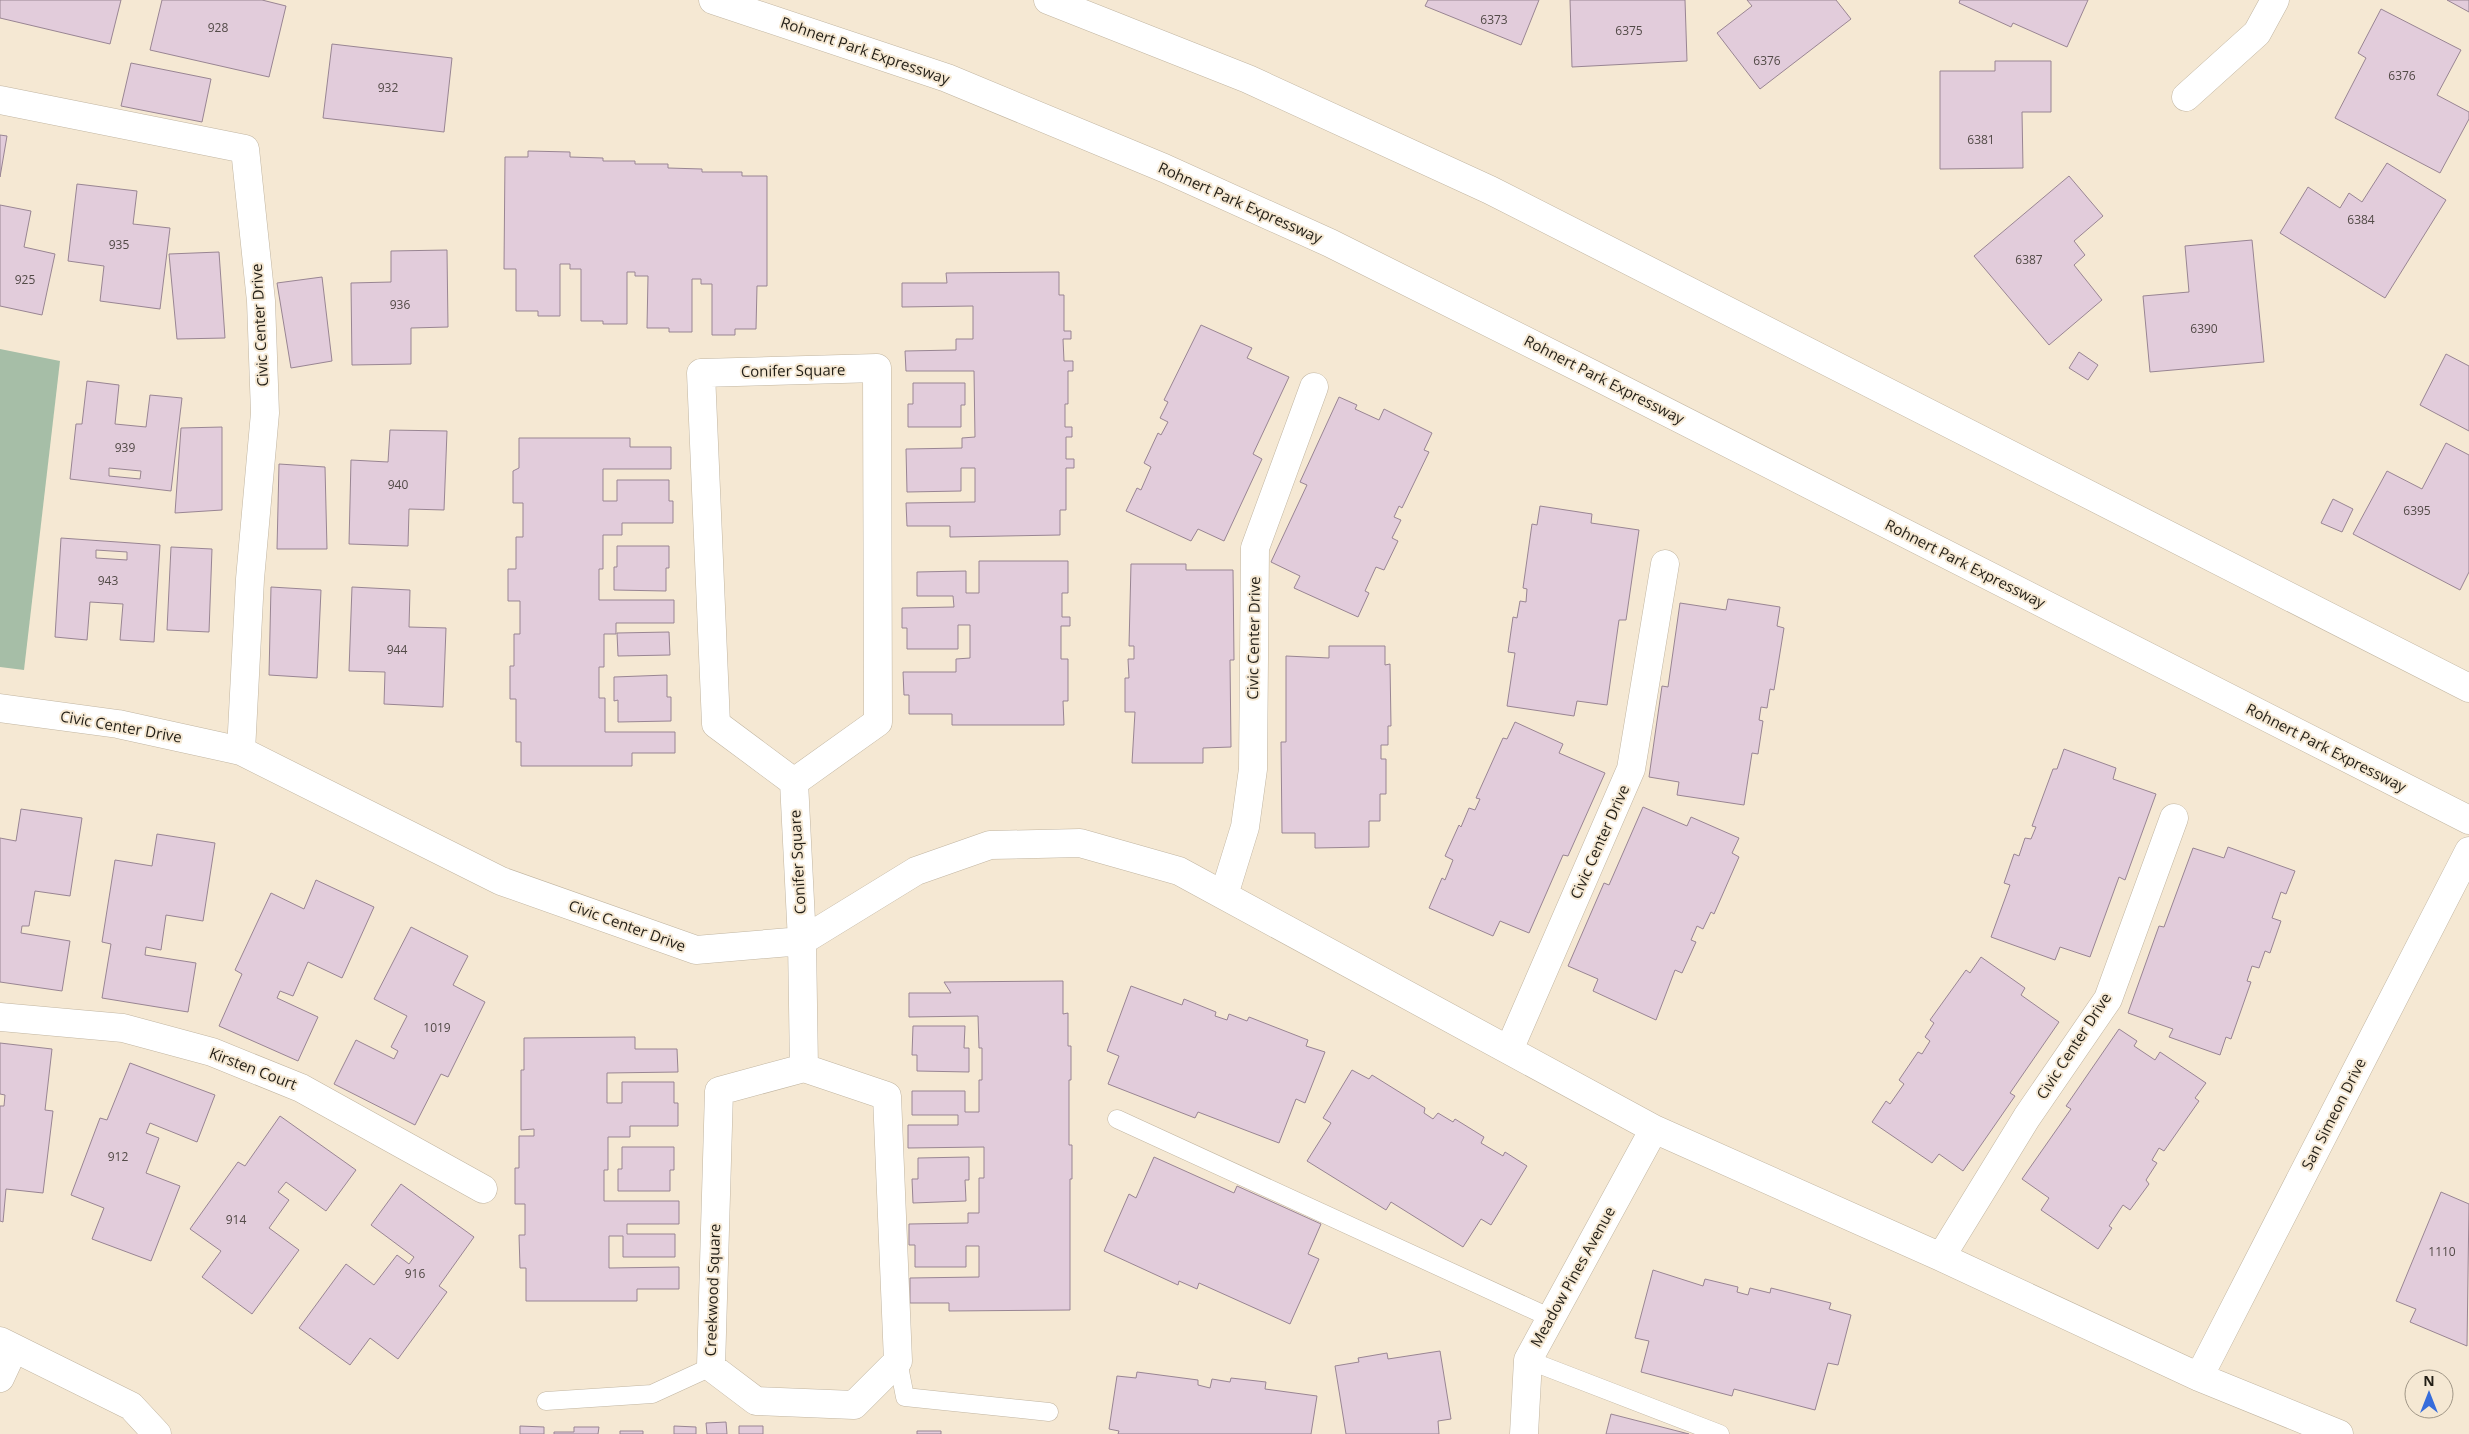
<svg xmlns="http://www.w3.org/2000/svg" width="2469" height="1434" viewBox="0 0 2469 1434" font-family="'Open Sans',sans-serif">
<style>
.green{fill:#a6bea7}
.building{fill:#e2ccdb;stroke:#998593;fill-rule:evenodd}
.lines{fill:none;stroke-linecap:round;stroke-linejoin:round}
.service-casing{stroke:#c1b5a1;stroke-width:19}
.minor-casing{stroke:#c1b5a1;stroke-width:29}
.secondary-casing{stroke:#c1b5a1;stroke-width:29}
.service{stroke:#fff;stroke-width:18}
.minor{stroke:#fff;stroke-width:28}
.secondary{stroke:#fff;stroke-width:28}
.labels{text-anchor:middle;stroke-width:4;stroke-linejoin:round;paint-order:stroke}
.number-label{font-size:12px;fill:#524a47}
.street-label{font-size:15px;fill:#221e16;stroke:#f5e8d3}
</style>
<rect width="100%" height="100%" fill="#f5e8d3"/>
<path class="green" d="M 0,349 L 60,361 L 24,670 L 0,667 Z"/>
<path class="building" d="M 0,0 L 121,0 L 110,44 L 0,18 Z
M 162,0 L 262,0 L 286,6 L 269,77 L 150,50 Z
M 1428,0 L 1539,0 L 1521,45 L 1425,6 Z
M 1570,0 L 1685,0 L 1687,61 L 1572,67 Z
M 1747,0 L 1836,0 L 1851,19 L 1760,89 L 1717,33 L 1752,6 Z
M 1960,0 L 2088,0 L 2067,47 L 2013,23 L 2011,27 L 1959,3 Z
M 2447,0 L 2469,0 L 2469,12 Z
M 2381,9 L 2461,50 L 2437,95 L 2469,112 L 2469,119 L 2440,173 L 2335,118 L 2366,58 L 2358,53 Z
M 332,44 L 452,58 L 444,132 L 323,118 Z
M 1995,61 L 2051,61 L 2051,112 L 2022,112 L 2023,168 L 1940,169 L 1940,71 L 1995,71 Z
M 131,63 L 211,79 L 202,122 L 121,106 Z
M 0,135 L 7,136 L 0,177 Z
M 528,151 L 570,152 L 570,157 L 603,158 L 603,161 L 635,161 L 635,164 L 668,164 L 668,168 L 702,169 L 702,172 L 742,172 L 742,176 L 767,176 L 767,286 L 757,286 L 756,329 L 735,329 L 735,335 L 712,335 L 712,284 L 701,284 L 701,279 L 692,279 L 692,332 L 669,332 L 669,328 L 647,328 L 648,276 L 635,276 L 635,272 L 627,272 L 627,324 L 603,324 L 603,321 L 581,321 L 581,269 L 570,269 L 570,264 L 560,264 L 560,316 L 538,316 L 538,311 L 516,311 L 516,269 L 504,269 L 505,157 L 528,157 Z
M 2387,163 L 2446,200 L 2385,298 L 2280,233 L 2308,187 L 2340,208 L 2349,193 L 2362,202 Z
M 2069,176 L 2103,216 L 2074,241 L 2085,255 L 2074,265 L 2102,300 L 2049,345 L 1974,256 Z
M 77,184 L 137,191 L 133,224 L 170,228 L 160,309 L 100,301 L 104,266 L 68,261 Z
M 0,205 L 31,211 L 24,247 L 55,254 L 42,315 L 0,306 Z
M 2252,240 L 2264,362 L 2150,372 L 2143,296 L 2189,292 L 2185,246 Z
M 447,250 L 448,327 L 411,328 L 411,364 L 352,365 L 351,283 L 391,282 L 391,251 Z
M 219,252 L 225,338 L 177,339 L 169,254 Z
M 1059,272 L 1059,295 L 1064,295 L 1064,331 L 1071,331 L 1071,339 L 1063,339 L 1064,361 L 1073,361 L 1073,371 L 1068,371 L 1068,404 L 1065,404 L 1065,427 L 1072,427 L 1072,437 L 1066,437 L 1066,459 L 1074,459 L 1074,468 L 1066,468 L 1066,510 L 1060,510 L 1060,535 L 950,537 L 950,526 L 907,526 L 906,503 L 975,502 L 975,468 L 961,468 L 961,491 L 907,492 L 906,449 L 962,448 L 962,438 L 975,437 L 974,371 L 906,371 L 905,351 L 956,350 L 956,339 L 973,339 L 973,306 L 902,307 L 902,283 L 947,283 L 946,273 Z
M 322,277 L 332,361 L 291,368 L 277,283 Z
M 1201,325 L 1252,348 L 1247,358 L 1289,377 L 1253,454 L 1262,459 L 1224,541 L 1198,529 L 1191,541 L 1126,511 L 1137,488 L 1141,490 L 1151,467 L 1144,463 L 1158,433 L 1161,435 L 1168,422 L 1160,418 L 1168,402 L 1164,400 Z
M 2079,352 L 2098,365 L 2088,380 L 2069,368 Z
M 2446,354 L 2469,366 L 2469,431 L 2420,405 Z
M 87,381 L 119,385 L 115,424 L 146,427 L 150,395 L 182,398 L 171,491 L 70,479 L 76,424 L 82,424 ZM 109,468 L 141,471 L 140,479 L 109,476 Z
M 913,383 L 965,383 L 965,405 L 961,405 L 961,427 L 908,427 L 908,404 L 913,404 Z
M 1339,397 L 1357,405 L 1355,409 L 1379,420 L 1384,409 L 1432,433 L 1424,450 L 1429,452 L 1402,508 L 1399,506 L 1394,517 L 1401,520 L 1392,538 L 1398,541 L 1384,570 L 1376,567 L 1365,591 L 1369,593 L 1358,617 L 1294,588 L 1300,576 L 1271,562 L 1307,485 L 1300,482 Z
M 222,427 L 222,510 L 175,513 L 181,428 Z
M 390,430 L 447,431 L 444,510 L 409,509 L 408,546 L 349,544 L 351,460 L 388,462 Z
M 519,438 L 630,438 L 630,447 L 671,447 L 671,469 L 603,469 L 603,501 L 617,501 L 617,480 L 669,480 L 669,501 L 673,501 L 673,523 L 622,523 L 622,535 L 603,535 L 603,569 L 599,569 L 599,600 L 674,600 L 674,623 L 616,623 L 616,634 L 604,634 L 604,667 L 599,667 L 599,698 L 605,698 L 605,732 L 675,732 L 675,753 L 632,753 L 632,766 L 521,766 L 521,742 L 516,742 L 516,699 L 510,699 L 510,666 L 514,666 L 514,634 L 520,634 L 520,601 L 508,601 L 508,569 L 516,569 L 516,537 L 523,537 L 523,503 L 513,503 L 513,471 L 519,468 Z
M 2446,443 L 2469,455 L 2469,572 L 2460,590 L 2353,534 L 2387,471 L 2422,489 Z
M 279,464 L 325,467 L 327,549 L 277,549 Z
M 2333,499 L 2353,509 L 2342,532 L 2321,523 Z
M 1540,506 L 1592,514 L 1591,523 L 1639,530 L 1626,620 L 1619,620 L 1607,705 L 1577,701 L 1574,716 L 1507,706 L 1515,653 L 1508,652 L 1513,617 L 1517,618 L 1520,601 L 1526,602 L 1527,589 L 1523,588 L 1532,524 L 1537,525 Z
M 61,538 L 160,545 L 154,642 L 120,640 L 123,604 L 90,602 L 87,640 L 55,637 ZM 96,550 L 127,552 L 127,560 L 96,558 Z
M 617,546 L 669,546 L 669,568 L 666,568 L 666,591 L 614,590 L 614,567 L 617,567 Z
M 171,547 L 212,549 L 209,632 L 167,630 Z
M 979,561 L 1068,561 L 1068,593 L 1062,593 L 1062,617 L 1070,617 L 1070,626 L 1061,626 L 1061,659 L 1068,659 L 1068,701 L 1063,701 L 1064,725 L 952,725 L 952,714 L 909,714 L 909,695 L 904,695 L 903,672 L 956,672 L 956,659 L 970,658 L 970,625 L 958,625 L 958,649 L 907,649 L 907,628 L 902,628 L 902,608 L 954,607 L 953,596 L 917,596 L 917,572 L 966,571 L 966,593 L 979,593 Z
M 1131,564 L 1186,564 L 1186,570 L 1233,570 L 1234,660 L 1230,660 L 1231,747 L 1203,748 L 1203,763 L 1132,763 L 1135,712 L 1125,712 L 1125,678 L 1129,678 L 1128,659 L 1134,659 L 1134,646 L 1129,646 Z
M 271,587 L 321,590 L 317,678 L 269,675 Z
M 352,587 L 410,590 L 409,627 L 446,628 L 443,707 L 384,704 L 385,672 L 349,671 Z
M 1728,599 L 1780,607 L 1777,626 L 1784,628 L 1774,690 L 1770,689 L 1767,708 L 1761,707 L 1759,720 L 1763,721 L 1758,754 L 1752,753 L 1744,805 L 1677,795 L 1679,782 L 1649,777 L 1662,686 L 1668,687 L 1680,603 L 1726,610 Z
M 669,632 L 670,655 L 618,656 L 617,633 Z
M 1329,646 L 1385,646 L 1385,665 L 1390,664 L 1391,726 L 1388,726 L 1388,745 L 1381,745 L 1381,759 L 1386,759 L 1386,794 L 1380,794 L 1380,821 L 1369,821 L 1369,847 L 1315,848 L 1315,833 L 1282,833 L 1281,742 L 1286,742 L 1286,656 L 1329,658 Z
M 667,675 L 667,697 L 671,697 L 671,721 L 618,722 L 618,700 L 614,701 L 614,677 Z
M 1515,722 L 1563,744 L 1559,753 L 1605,773 L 1568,856 L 1563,855 L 1529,933 L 1500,921 L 1493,936 L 1429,908 L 1442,878 L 1445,880 L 1453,860 L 1445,856 L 1459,825 L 1461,827 L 1469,808 L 1475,810 L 1480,799 L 1476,798 L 1503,738 L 1507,739 Z
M 2064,749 L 2116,768 L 2113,779 L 2156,794 L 2125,880 L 2119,877 L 2090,957 L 2060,947 L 2055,960 L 1991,937 L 2010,885 L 2004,883 L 2014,854 L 2019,856 L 2025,838 L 2031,839 L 2036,827 L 2032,826 L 2053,769 L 2057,769 Z
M 1643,807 L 1687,826 L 1691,817 L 1739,838 L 1732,853 L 1739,857 L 1714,914 L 1711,912 L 1703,929 L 1697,926 L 1691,940 L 1696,942 L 1682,973 L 1675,970 L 1656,1020 L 1593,991 L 1598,979 L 1568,966 L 1604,883 L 1609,885 Z
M 21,809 L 82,818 L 70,896 L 35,891 L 29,926 L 22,926 L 21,933 L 70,941 L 62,991 L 0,982 L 0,838 L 16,841 Z
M 157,834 L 215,843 L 203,921 L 166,915 L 161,950 L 146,947 L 145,955 L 196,963 L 188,1012 L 102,998 L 111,944 L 102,942 L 115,860 L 152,866 Z
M 2228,847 L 2295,871 L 2286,894 L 2281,892 L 2272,918 L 2281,921 L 2270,953 L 2265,951 L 2259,968 L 2252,966 L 2247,981 L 2251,982 L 2231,1039 L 2226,1037 L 2220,1055 L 2169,1037 L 2173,1029 L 2128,1013 L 2159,926 L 2164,927 L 2193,848 L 2224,858 Z
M 316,880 L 374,907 L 342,978 L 308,962 L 293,996 L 280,991 L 277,998 L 318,1017 L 298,1061 L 219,1026 L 242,974 L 235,970 L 271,893 L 304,909 Z
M 411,927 L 468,956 L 453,985 L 485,1002 L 448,1077 L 441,1074 L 415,1125 L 334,1084 L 356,1040 L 394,1059 L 398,1051 L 391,1047 L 407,1016 L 374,999 Z
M 1981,957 L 2025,988 L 2021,995 L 2059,1022 L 2010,1093 L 2015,1096 L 1963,1171 L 1939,1154 L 1932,1163 L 1872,1122 L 1886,1101 L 1890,1104 L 1904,1084 L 1899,1080 L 1918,1052 L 1922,1054 L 1930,1041 L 1925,1037 L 1934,1023 L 1930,1020 L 1966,970 L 1970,973 Z
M 1063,981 L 1063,1014 L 1068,1013 L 1068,1046 L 1071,1046 L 1071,1080 L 1069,1080 L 1069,1145 L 1072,1145 L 1072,1179 L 1070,1179 L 1070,1310 L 949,1311 L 949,1303 L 910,1303 L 910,1278 L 979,1277 L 979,1246 L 966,1246 L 966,1267 L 915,1267 L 915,1245 L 909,1245 L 909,1224 L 968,1223 L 968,1213 L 979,1213 L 979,1178 L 984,1178 L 984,1147 L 908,1148 L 908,1125 L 958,1125 L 958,1115 L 912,1115 L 912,1091 L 965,1091 L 965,1112 L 979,1112 L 979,1080 L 982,1080 L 982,1048 L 979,1048 L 978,1016 L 909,1017 L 909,993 L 951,993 L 944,982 Z
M 1131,986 L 1182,1005 L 1184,999 L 1216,1012 L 1215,1016 L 1227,1020 L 1229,1014 L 1247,1021 L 1249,1017 L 1308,1040 L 1306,1046 L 1325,1052 L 1305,1103 L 1296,1099 L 1279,1143 L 1198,1112 L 1195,1118 L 1108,1084 L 1119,1056 L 1107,1051 Z
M 913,1026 L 965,1026 L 964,1048 L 969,1048 L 969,1072 L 917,1071 L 917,1055 L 912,1055 Z
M 2119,1029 L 2137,1041 L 2134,1046 L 2155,1060 L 2160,1052 L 2206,1083 L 2195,1098 L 2199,1101 L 2164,1151 L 2159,1148 L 2152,1160 L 2157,1163 L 2146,1180 L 2149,1184 L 2130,1210 L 2123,1205 L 2109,1226 L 2112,1228 L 2098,1249 L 2041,1210 L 2049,1198 L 2022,1179 L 2071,1109 L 2066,1106 Z
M 635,1037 L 635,1049 L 677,1049 L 678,1072 L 607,1073 L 607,1103 L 622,1103 L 622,1082 L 674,1082 L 674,1103 L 678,1103 L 678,1126 L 630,1126 L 630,1137 L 608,1137 L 608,1170 L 604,1170 L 604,1201 L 679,1201 L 679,1224 L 627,1224 L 627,1234 L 675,1234 L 675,1257 L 623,1257 L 623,1236 L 609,1236 L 609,1268 L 679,1267 L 679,1289 L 637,1289 L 637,1301 L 526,1301 L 526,1268 L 520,1268 L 519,1235 L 525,1235 L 525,1204 L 515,1204 L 515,1168 L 519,1168 L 519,1136 L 534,1136 L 534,1129 L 521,1130 L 521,1070 L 524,1070 L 524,1038 Z
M 0,1043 L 52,1049 L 45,1110 L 53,1111 L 43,1193 L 6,1189 L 3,1222 L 0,1221 L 0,1106 L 4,1106 L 5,1095 L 0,1094 Z
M 130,1063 L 215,1095 L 197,1142 L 150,1123 L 146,1133 L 159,1138 L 146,1173 L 180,1186 L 151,1261 L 92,1239 L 104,1208 L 71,1195 L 100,1118 L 107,1120 Z
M 1352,1070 L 1369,1079 L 1372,1075 L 1425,1108 L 1424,1113 L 1433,1119 L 1438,1113 L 1453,1122 L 1455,1119 L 1484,1137 L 1481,1143 L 1503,1156 L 1505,1152 L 1527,1166 L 1491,1225 L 1481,1219 L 1463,1247 L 1391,1202 L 1386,1210 L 1307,1161 L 1331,1123 L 1323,1118 Z
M 280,1116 L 356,1170 L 326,1211 L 286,1182 L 278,1192 L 289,1200 L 269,1228 L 299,1250 L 252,1314 L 202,1277 L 221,1251 L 190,1229 L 238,1162 L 245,1166 Z
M 622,1147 L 674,1147 L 674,1170 L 670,1170 L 670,1191 L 618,1191 L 618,1169 L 622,1169 Z
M 969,1157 L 969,1180 L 965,1180 L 966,1201 L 913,1203 L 912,1179 L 918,1179 L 918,1158 Z
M 1154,1157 L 1234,1193 L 1237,1186 L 1321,1224 L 1308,1254 L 1319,1259 L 1290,1324 L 1199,1283 L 1197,1289 L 1179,1281 L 1178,1285 L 1104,1251 L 1129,1194 L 1136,1198 Z
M 401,1184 L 474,1237 L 439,1286 L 447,1292 L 398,1359 L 370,1338 L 350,1365 L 299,1328 L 346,1264 L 374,1285 L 397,1255 L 409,1264 L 414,1257 L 371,1225 Z
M 2441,1192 L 2469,1204 L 2467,1346 L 2410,1322 L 2416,1309 L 2396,1301 Z
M 1653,1270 L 1703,1286 L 1705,1279 L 1738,1287 L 1737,1292 L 1748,1295 L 1750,1288 L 1770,1293 L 1771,1288 L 1831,1303 L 1829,1309 L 1851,1315 L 1838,1365 L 1828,1363 L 1815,1410 L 1734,1389 L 1732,1396 L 1641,1372 L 1649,1341 L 1635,1338 Z
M 1440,1351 L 1451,1419 L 1438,1421 L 1439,1434 L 1346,1434 L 1335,1366 L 1359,1362 L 1358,1358 L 1387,1353 L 1388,1359 Z
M 1137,1372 L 1198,1380 L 1198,1385 L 1210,1388 L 1212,1379 L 1230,1382 L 1231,1378 L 1266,1382 L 1265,1389 L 1317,1396 L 1311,1434 L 1118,1434 L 1119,1431 L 1109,1429 L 1117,1376 L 1136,1378 Z
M 1611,1414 L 1689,1434 L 1606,1434 Z
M 726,1422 L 727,1434 L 707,1434 L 706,1423 Z
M 520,1426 L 544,1427 L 544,1434 L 520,1434 Z
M 674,1426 L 696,1427 L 696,1434 L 674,1434 Z
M 739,1426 L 763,1426 L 763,1434 L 739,1434 Z
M 574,1427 L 599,1427 L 598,1434 L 554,1434 L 554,1432 L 574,1432 Z
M 620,1431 L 643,1431 L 643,1434 L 620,1434 Z
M 917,1431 L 941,1431 L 941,1434 L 917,1434 Z"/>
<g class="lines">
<defs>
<path id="service" d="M 1117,1119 L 1551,1318
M 1528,1360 L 1720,1434
M 898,1361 L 905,1397 L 1049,1412
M 546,1401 L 652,1394 L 711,1367"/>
<path id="minor" d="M 2186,97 L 2257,33 L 2275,0
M 0,100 L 245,149 L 261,301 L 265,413 L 250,579 L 241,751
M 0,708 L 118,724 L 241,751 L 501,881 L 696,950 L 802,941 L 916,871 L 990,845 L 1080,843 L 1179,871 L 1654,1129 L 1941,1257 L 2199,1377 L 2339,1434
M 794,782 L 716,724 L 701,373 L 877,368 L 878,722 L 794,782 L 802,941 L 804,1068 L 887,1096 L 898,1361 L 854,1405 L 756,1401 L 711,1367 L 719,1091 L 804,1068
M 1224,895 L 1245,827 L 1253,769 L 1255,548 L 1314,387
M 0,1017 L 123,1028 L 212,1052 L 301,1088 L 483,1189
M 1509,1050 L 1631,769 L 1665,564
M 1941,1257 L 2027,1117 L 2108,999 L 2174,818
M 0,1341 L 131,1406 L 157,1434
M 2199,1377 L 2469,851
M 0,1378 L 14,1348
M 1524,1434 L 1528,1360 L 1654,1129"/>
<path id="secondary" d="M 713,0 L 947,78 L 1164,168 L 1330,243 L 1592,374 L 2469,820
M 1048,0 L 1248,79 L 1490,190 L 2469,688"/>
</defs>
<use href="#service" class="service-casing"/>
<use href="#minor" class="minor-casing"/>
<use href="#secondary" class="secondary-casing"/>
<use href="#service" class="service"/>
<use href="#minor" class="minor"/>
<use href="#secondary" class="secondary"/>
</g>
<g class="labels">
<g class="number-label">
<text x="1494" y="24">6373</text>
<text x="218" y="32">928</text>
<text x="1629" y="35">6375</text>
<text x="1767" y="65">6376</text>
<text x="2402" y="80">6376</text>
<text x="388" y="92">932</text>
<text x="1981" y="144">6381</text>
<text x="2361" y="224">6384</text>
<text x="119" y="249">935</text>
<text x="2029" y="264">6387</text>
<text x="25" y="284">925</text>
<text x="400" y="309">936</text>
<text x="2204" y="333">6390</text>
<text x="125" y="452">939</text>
<text x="398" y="489">940</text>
<text x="2417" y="515">6395</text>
<text x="108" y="585">943</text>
<text x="397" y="654">944</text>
<text x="437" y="1032">1019</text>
<text x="118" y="1161">912</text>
<text x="236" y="1224">914</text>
<text x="2442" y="1256">1110</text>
<text x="415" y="1278">916</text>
</g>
<g class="street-label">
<text transform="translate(865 51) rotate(19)" y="5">Rohnert Park Expressway</text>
<text transform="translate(1240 203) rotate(24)" y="5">Rohnert Park Expressway</text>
<text transform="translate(260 325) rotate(-93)" y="5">Civic Center Drive</text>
<text transform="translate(793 371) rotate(-1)" y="5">Conifer Square</text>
<text transform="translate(1604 380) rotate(27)" y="5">Rohnert Park Expressway</text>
<text transform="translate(1965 564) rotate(27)" y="5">Rohnert Park Expressway</text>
<text transform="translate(1254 638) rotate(-89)" y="5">Civic Center Drive</text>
<text transform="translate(121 727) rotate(10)" y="5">Civic Center Drive</text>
<text transform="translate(2326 748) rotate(27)" y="5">Rohnert Park Expressway</text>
<text transform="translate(1600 842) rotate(-66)" y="5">Civic Center Drive</text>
<text transform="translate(798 862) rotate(-93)" y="5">Conifer Square</text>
<text transform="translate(627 926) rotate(20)" y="5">Civic Center Drive</text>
<text transform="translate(2074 1046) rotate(-57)" y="5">Civic Center Drive</text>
<text transform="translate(253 1069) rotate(21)" y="5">Kirsten Court</text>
<text transform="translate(2334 1114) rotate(-63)" y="5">San Simeon Drive</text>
<text transform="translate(1573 1277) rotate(-61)" y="5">Meadow Pines Avenue</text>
<text transform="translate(713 1290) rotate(-88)" y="5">Creekwood Square</text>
</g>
</g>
<g transform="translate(2429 1394)"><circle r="24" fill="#f5e8d3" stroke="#a19787"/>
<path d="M0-4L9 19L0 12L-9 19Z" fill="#366cdb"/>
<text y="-8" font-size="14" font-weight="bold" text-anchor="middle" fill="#221e16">N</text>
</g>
</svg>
